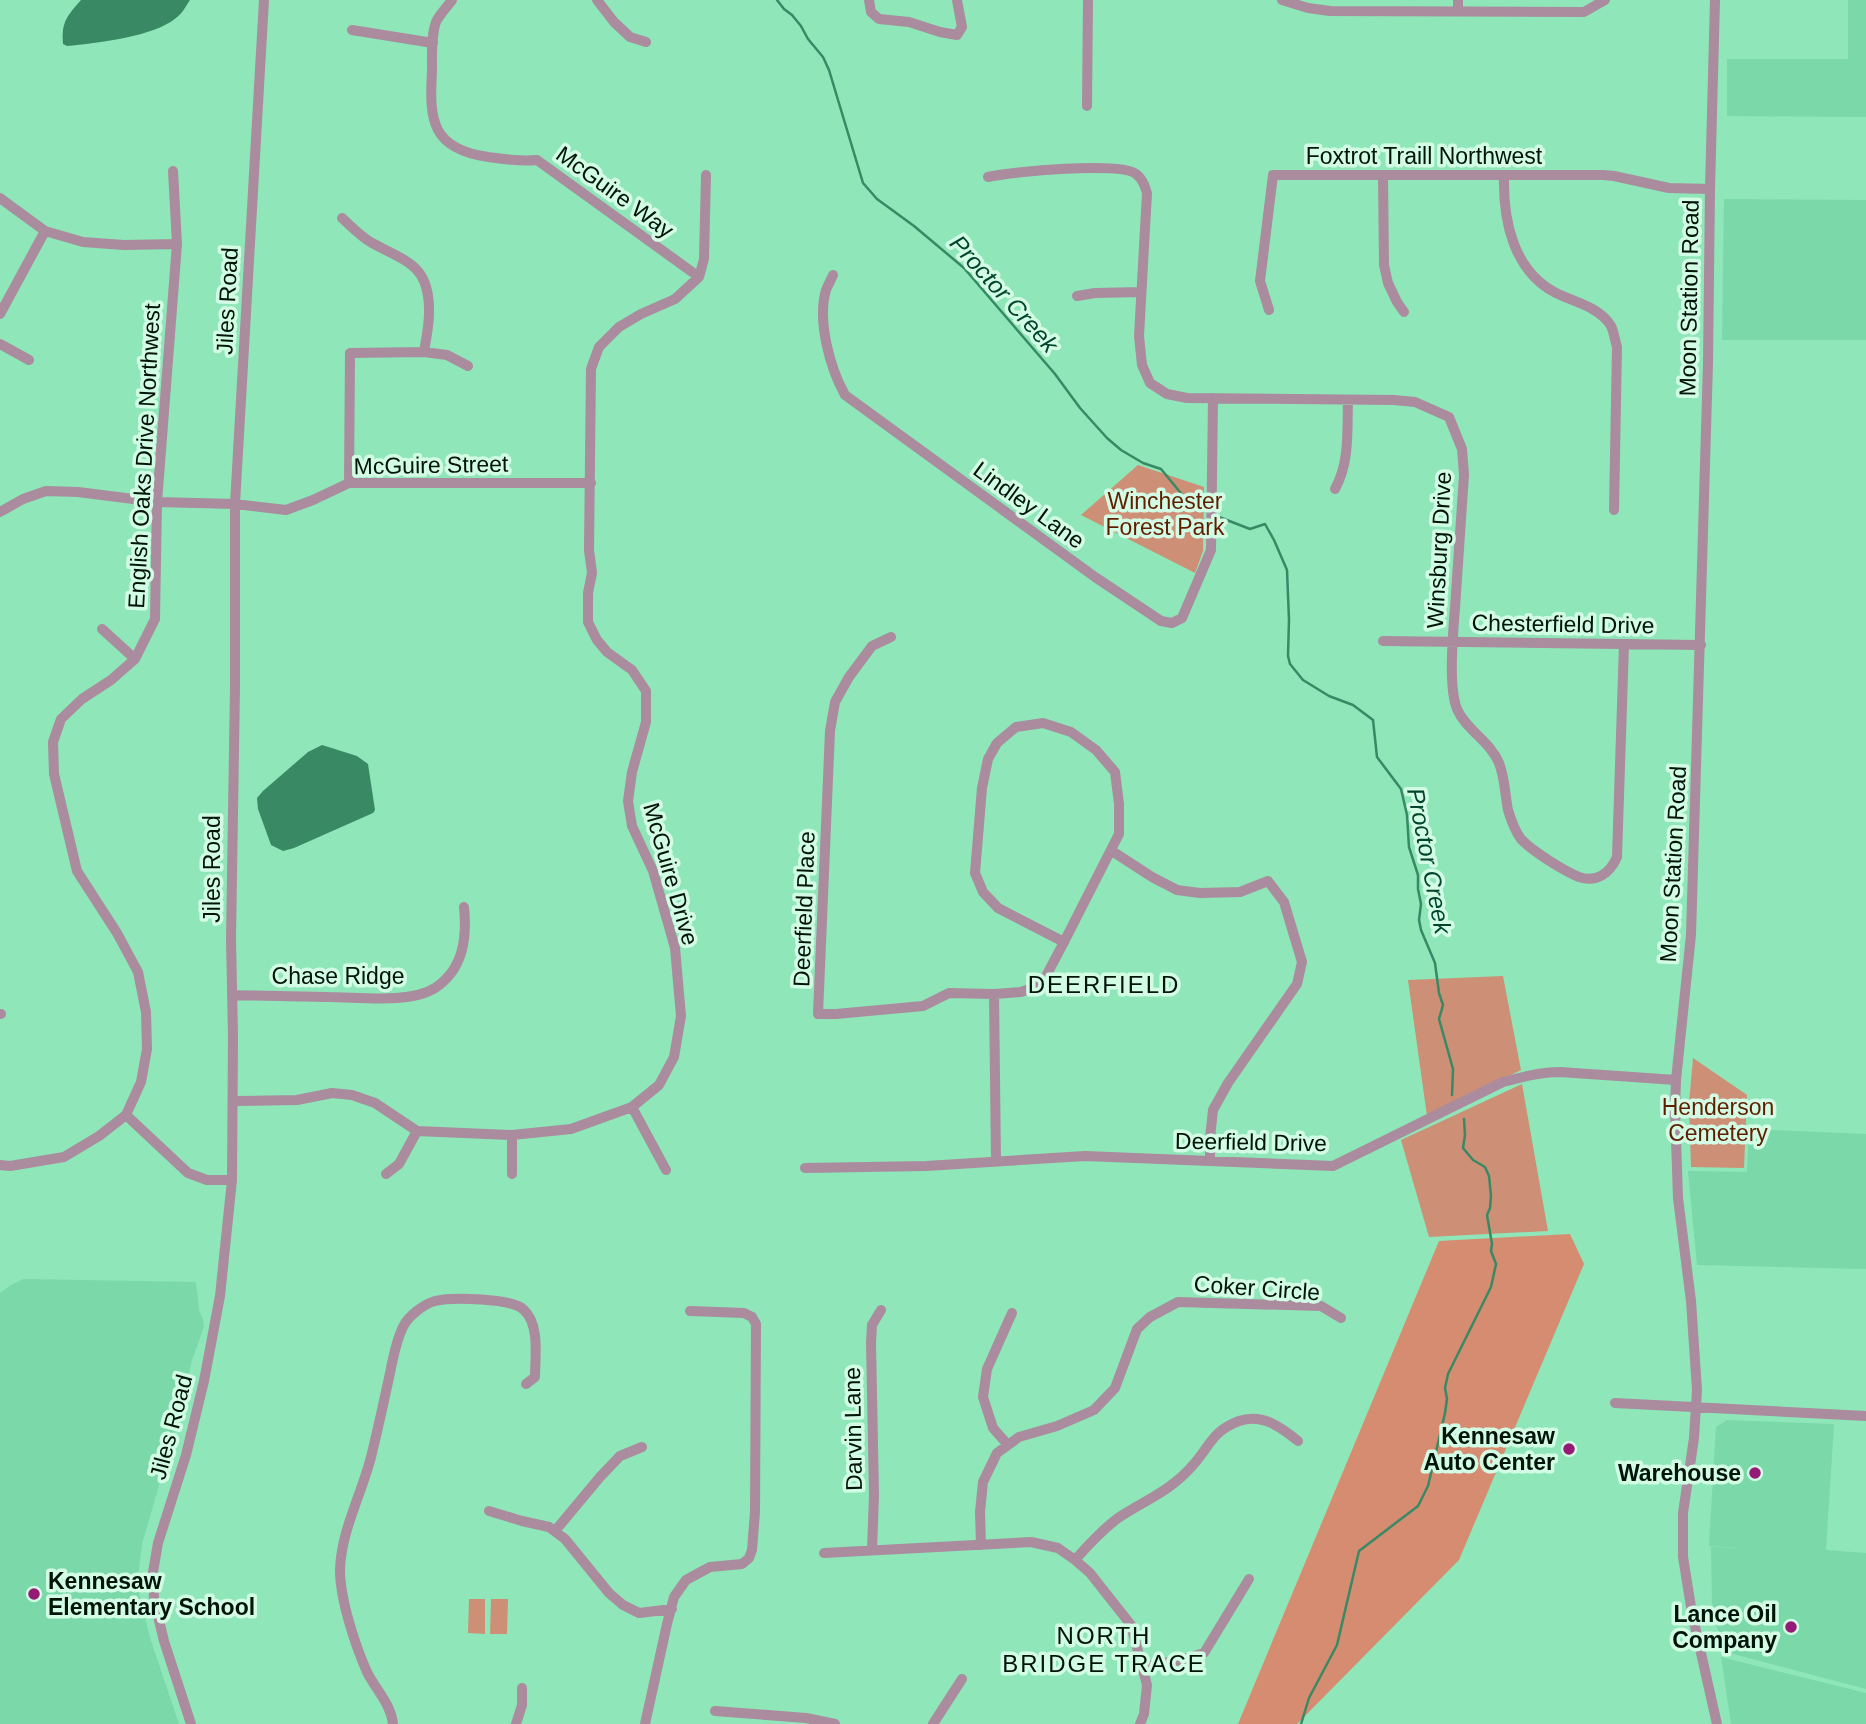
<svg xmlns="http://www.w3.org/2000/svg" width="1866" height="1724" viewBox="0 0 1866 1724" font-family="Helvetica,sans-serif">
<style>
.built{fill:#7ad8a9}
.green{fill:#ce8f77}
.forest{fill:#d68c71}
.water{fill:#388964}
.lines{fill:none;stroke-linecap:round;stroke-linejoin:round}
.stream{stroke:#388964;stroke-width:2.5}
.minor{stroke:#ab8b9e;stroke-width:10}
.poi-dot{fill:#941a75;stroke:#d3fce5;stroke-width:2.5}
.labels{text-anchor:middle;stroke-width:7;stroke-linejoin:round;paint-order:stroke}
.street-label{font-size:23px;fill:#001408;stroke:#d3fce5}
.park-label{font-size:23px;fill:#601e00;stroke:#d3fce5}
.poi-label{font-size:23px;font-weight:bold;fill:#001408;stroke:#d3fce5;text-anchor:end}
.water-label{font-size:24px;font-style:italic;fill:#00452c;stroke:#d3fce5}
.neighbourhood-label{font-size:24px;letter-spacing:2px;fill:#001408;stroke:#d3fce5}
</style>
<rect width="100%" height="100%" fill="#8ee6b9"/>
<path class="built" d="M 1848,0 L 1866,0 L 1866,117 L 1727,116 L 1727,59 L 1848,59 Z
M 1724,199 L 1866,200 L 1866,340 L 1722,340 Z
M 1749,1129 L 1866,1134 L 1866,1269 L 1697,1265 L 1688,1171 L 1747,1172 Z
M 24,1279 L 196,1282 L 199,1310 L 203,1320 L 204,1327 L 192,1360 L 178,1420 L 142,1544 L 137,1586 L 150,1638 L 179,1724 L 0,1724 L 0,1293 L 11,1285 Z
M 1727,1420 L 1834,1424 L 1826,1550 L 1866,1553 L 1866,1689 L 1722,1651 L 1712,1603 L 1711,1547 L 1739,1548 L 1709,1546 L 1716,1427 Z
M 1721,1657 L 1866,1693 L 1866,1724 L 1731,1724 Z"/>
<path class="green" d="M 1138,465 L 1204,487 L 1203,551 L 1195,573 L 1081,515 Z
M 1503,976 L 1521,1070 L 1427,1116 L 1408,980 Z
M 1693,1058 L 1747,1095 L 1744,1168 L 1691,1167 L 1689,1104 Z
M 1522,1084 L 1548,1231 L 1429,1237 L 1401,1140 Z
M 469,1599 L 485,1599 L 485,1634 L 468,1633 Z
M 491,1599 L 508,1599 L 507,1634 L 490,1634 Z"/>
<path class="forest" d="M 1570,1234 L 1584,1264 L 1459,1560 L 1297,1724 L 1238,1724 L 1439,1241 Z"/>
<path class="water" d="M 81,0 L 190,0 C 186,6 182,14 176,18 C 153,37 97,43 67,46 L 63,44 C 61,22 67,16 81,0 Z
M 322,745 L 357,756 L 368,764 L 375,810 L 373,813 L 294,848 L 283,851 L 271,845 L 258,809 L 257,798 L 263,791 L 308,752 Z"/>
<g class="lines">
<path class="stream" d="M 777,0 L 784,9 L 792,15 L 801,26 L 808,39 L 823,57 L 829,70 L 863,183 L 877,199 L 914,226 L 964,268 L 1055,374 L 1080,408 L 1107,438 L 1121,450 L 1143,463 L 1161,469 L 1189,503 L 1204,510
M 1219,517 L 1250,529 L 1265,524 L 1274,540 L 1287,570 L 1289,620 L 1288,656 L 1290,664 L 1303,680 L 1329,696 L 1353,705 L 1373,720 L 1377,757 L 1401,789 L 1407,815 L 1409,847 L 1418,875 L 1418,889 L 1421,904 L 1419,920 L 1421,930 L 1435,963 L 1439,993 L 1443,1005 L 1439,1019 L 1453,1069 L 1452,1095
M 1301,1724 L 1309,1698 L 1337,1645 L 1359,1551 L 1418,1506 L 1428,1486 L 1445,1413 L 1447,1399 L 1445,1388 L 1448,1374 L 1491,1287 L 1496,1264 L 1491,1251 L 1492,1244 L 1487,1215 L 1490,1208 L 1491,1196 L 1489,1176 L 1485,1167 L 1473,1160 L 1463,1148 L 1465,1135 L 1464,1119"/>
<path class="minor" d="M 452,0 C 447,7 439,15 436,22 C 431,36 432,56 432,71 C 429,121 432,149 488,157 C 505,159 520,162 537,160 L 699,277
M 597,0 L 614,22 L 630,37 L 646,42
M 869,0 L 871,12 L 879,19 L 909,22 L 940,32 L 957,35 L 962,27 L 957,0
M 1282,0 L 1308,8 L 1330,11 L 1584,12 L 1605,0
M 1458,0 L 1458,11
M 1715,0 L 1710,189 L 1708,363 L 1691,935 L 1676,1080 L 1675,1110 L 1678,1198 L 1691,1301 L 1697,1390 L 1694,1438 L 1683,1513 L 1683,1557 L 1692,1613 L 1717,1724
M 352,30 L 433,43
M 1087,106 L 1088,0
M 1383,175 L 1384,265 L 1388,283 L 1397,302 L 1404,312
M 1504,176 C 1503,220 1513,271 1556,293 C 1574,302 1600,307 1611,326 C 1614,332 1615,341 1617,347 L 1614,510
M 988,177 C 1010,172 1122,161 1136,174 C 1142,178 1145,186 1147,193 L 1139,336 L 1142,365 L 1150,383 L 1167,394 L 1187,398 L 1394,400 L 1415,402 L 1449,417 L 1462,449 L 1464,475 C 1461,519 1458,564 1455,608 C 1453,634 1448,686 1457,709 C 1466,730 1490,741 1499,763 C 1505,778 1505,795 1508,810 C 1511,820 1515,831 1521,839 C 1532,851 1564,871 1579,877 C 1597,883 1610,873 1617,857 L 1624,644
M 0,198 L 45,231 L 83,242 L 124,245 L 177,244
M 342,218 C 352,227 360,236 372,243 C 408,262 430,266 429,313 C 429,326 426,339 424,352
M 833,275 C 831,280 828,285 826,290 C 817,321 830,368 845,395 L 1095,577 L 1161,621 L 1172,623 L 1182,618 L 1211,550 L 1213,398
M 1077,296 L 1095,293 L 1141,292
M 1269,310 L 1260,281 L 1273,175 L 1603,175 L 1614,176 L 1669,188 L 1710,189
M 0,314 L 45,231
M 0,344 L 29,360
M 349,483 L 350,353 L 424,352 L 447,355 L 468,366
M 1335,489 C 1350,462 1347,430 1348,400
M 0,512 L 23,499 L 46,491 L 78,492 L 157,502 L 235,504 L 286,510 L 313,500 L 349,483 L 591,483
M 102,629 L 135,659
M 891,637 L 872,646 L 849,677 L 835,702 L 830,731 L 818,1014 L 836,1014 L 923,1006 L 949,993 L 994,994 L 1021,992 L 1032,988 L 1045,978 L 1064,942 L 1119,834 L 1119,804 L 1115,772 L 1096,750 L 1071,732 L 1043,723 L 1016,727 L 997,743 L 988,759 L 982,788 L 975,873 L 983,892 L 998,908 L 1064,942
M 1383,641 L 1701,645
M 1112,851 L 1152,877 L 1177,890 L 1200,893 L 1240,892 L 1268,881 L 1284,902 L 1302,962 L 1297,984 L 1228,1083 L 1213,1110 L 1210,1138 L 1210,1161
M 994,994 L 996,1161
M 232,995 C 264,996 297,996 329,997 C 358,997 410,1004 435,988 C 464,969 467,937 464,907
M 0,1014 L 1,1014
M 233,1101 L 297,1100 L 332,1093 L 352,1095 L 375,1103 L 417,1131 L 512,1135 L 571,1129 L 632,1107 L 659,1085 L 674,1057 L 681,1016 L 675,948 L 653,871 L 632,826 L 628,801 L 632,772 L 646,722 L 646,691 L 632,670 L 607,652 L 597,640 L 588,622 L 588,593 L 592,573 L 589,550 L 591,369 L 599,347 L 619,327 L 641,314 L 675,299 L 699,277 L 704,259 L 706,175
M 632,1107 L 666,1170
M 126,1115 L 188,1173 L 207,1180 L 232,1180
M 0,1165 L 10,1166 L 64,1157 L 99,1136 L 126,1115 L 141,1082 L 147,1049 L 146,1012 L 138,972 L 117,933 L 77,871 L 54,774 L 53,742 L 61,719 L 82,699 L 111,680 L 135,659 L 155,619 L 157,502 L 177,244 L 173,171
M 805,1168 L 926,1166 L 1085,1156 L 1333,1166 L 1503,1082 C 1522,1077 1541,1072 1560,1072 L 1676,1080
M 386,1174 L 399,1164 L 417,1131
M 512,1174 L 512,1135
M 1615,1403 L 1866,1416
M 1008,1445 L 993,1428 L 983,1397 L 987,1369 L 1012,1313
M 489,1511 L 522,1521 L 549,1527 L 565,1539 L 609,1593 L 623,1605 L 639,1613 L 672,1609
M 555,1531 L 600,1477 L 620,1456 L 642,1447
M 981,1545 L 980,1512 L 983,1482 L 997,1453 L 1019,1437 L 1057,1426 L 1094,1410 L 1115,1388 L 1137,1329 L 1150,1317 L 1178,1302 L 1321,1306 L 1341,1318
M 872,1550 L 874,1495 L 871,1343 L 872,1325 L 881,1310
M 824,1553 L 1031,1542 L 1058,1548 L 1075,1560 L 1090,1573 L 1131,1625 L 1147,1685 L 1144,1714 L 1140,1724
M 1075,1560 C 1089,1544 1102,1530 1118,1518 C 1145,1500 1171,1491 1193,1465 C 1210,1446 1212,1431 1239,1421 C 1262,1413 1281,1427 1298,1441
M 1142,1667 L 1181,1660 L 1204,1653 L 1249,1579
M 715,1711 L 806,1718 L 835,1724
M 191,1724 L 164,1641 L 157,1612 L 154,1600 L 153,1572 L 158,1543 L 186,1455 L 204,1381 L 220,1296 L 232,1180 L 233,1037 L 231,939 L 235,686 L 235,504 L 264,0
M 393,1724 C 391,1704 376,1690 367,1672 C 355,1645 340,1599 340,1570 C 341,1531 362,1493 371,1457 C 378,1429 384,1401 390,1373 C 393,1358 396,1341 403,1327 C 408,1316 424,1304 435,1301 C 451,1297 513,1298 524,1310 C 540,1325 535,1357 535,1377 L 526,1384
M 516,1724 L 522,1705 L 522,1688
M 645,1724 L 667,1624 L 674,1597 L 686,1580 L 710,1567 L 742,1564 L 749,1558 L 752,1550 L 755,1512 L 756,1324 L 752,1317 L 744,1313 L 690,1311
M 933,1724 L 962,1679"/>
</g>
<g class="poi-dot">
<circle cx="1569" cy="1449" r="7"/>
<circle cx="1755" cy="1473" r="7"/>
<circle cx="34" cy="1594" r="7"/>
<circle cx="1791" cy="1627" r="7"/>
</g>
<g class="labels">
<g class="street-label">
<text x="1424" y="164">Foxtrot Traill Northwest</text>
<text transform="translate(615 192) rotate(36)" y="8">McGuire Way</text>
<text transform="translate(1689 298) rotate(-89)" y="8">Moon Station Road</text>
<text transform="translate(227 301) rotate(-87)" y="8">Jiles Road</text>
<text transform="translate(144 456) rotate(-87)" y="8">English Oaks Drive Northwest</text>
<text transform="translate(431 465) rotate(-1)" y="8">McGuire Street</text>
<text transform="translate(1029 505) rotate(36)" y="8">Lindley Lane</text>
<text transform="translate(1439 550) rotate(-87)" y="8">Winsburg Drive</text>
<text transform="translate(1563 624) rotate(1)" y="8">Chesterfield Drive</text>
<text transform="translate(1673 864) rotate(-87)" y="8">Moon Station Road</text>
<text transform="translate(212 869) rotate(-90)" y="8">Jiles Road</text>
<text transform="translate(671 874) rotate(74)" y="8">McGuire Drive</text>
<text transform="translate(804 909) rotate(-88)" y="8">Deerfield Place</text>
<text x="338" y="984">Chase Ridge</text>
<text transform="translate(1251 1142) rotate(1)" y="8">Deerfield Drive</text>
<text transform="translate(1257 1288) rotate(4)" y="8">Coker Circle</text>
<text transform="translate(171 1427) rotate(-75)" y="8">Jiles Road</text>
<text transform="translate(853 1429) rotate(-91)" y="8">Darvin Lane</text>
</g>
<g class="park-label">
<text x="1165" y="509">Winchester<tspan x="1165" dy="26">Forest Park</tspan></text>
<text x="1718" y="1115">Henderson<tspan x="1718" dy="26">Cemetery</tspan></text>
</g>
<g class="poi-label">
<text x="1555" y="1444">Kennesaw<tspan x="1555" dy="26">Auto Center</tspan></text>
<text x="1741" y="1481">Warehouse</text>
<text x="48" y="1589" text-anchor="start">Kennesaw<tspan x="48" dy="26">Elementary School</tspan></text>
<text x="1777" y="1622">Lance Oil<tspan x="1777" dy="26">Company</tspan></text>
</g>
<g class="water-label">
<text transform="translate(1004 294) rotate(48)" y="8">Proctor Creek</text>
<text transform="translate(1429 861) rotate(79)" y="8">Proctor Creek</text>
</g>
<g class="neighbourhood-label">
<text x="1104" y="993">DEERFIELD</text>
<text x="1104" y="1644">NORTH<tspan x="1104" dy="28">BRIDGE TRACE</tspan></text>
</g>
</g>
</svg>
